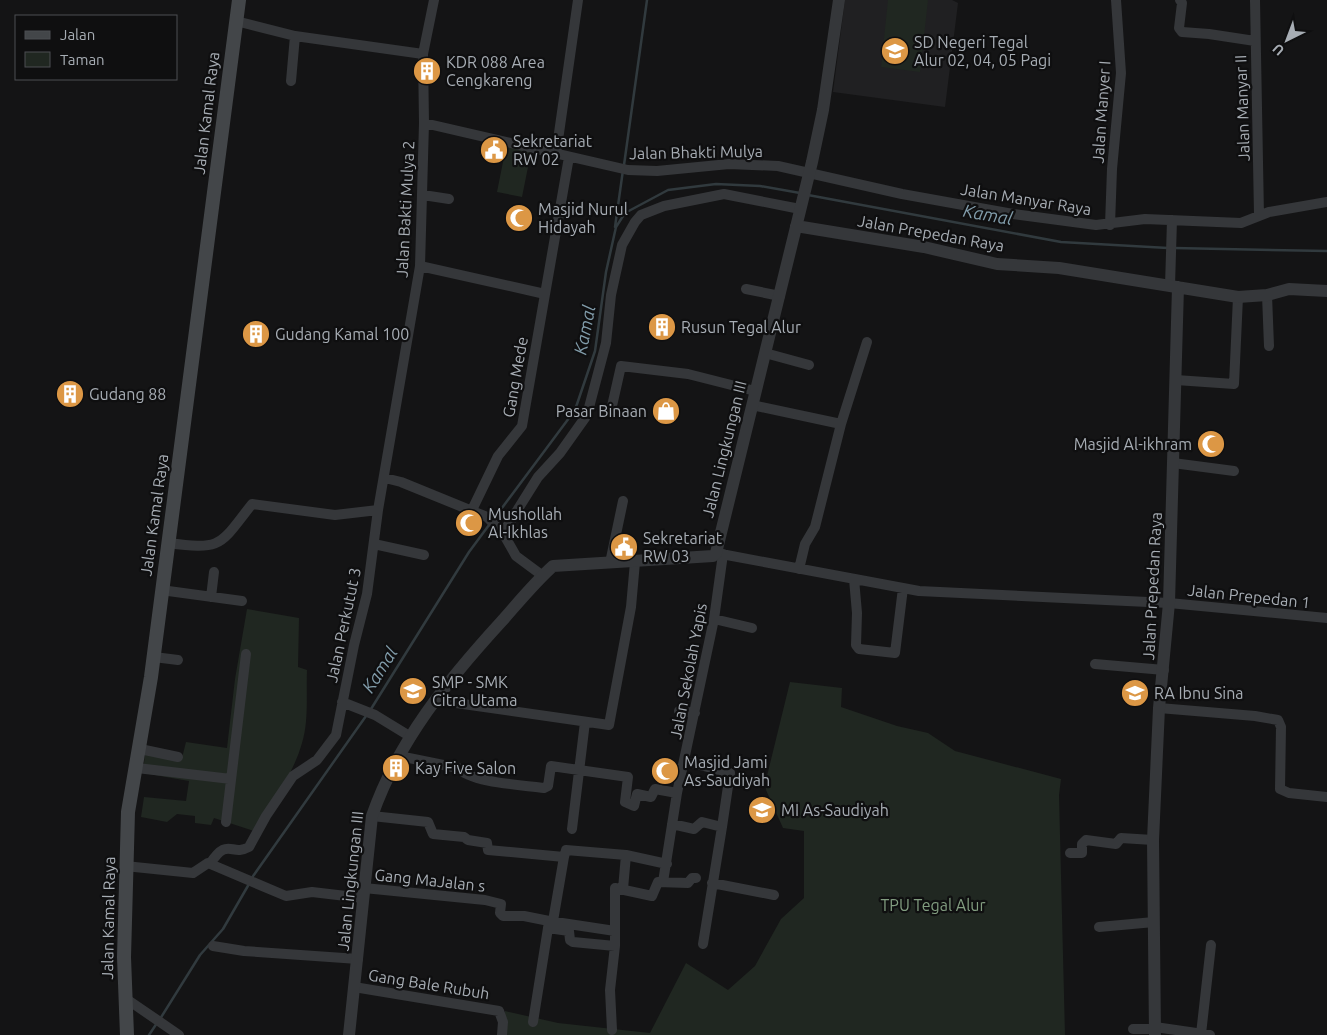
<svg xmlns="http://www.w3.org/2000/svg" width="1327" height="1035" viewBox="0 0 1327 1035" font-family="Ubuntu,sans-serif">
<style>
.built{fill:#202022}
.green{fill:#202721}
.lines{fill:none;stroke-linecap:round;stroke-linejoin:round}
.stream{stroke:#313a3e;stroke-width:2.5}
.minor{stroke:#35373a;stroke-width:10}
.tertiary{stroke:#35373a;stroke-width:12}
.secondary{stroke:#434649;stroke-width:14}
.labels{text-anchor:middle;stroke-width:4.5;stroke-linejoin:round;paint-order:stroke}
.poi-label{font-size:16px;fill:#a7adb4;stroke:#0f0f10;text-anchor:start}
.street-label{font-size:16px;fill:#a7adb4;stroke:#0f0f10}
.park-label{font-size:16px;fill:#829d80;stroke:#0f0f10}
.water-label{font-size:18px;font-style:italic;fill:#829dab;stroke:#0f0f10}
</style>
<rect width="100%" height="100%" fill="#141415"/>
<path class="built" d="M 845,0 L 952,0 L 958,3 L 945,107 L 833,92 Z"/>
<path class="green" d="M 888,0 L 928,0 L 920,72 L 881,67 Z
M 507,142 L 532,147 L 522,197 L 497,192 Z
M 247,609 L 299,618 L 298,667 L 307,670 C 306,693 309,721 302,743 C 293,775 272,803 254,831 L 214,818 L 211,825 L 195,823 L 195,816 L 177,814 L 167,822 L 141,817 L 144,797 L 186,801 L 189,781 L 143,773 L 145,754 L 182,758 L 186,742 L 227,748 L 235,679 Z
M 790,682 L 842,688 L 841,707 L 897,726 L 928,733 L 955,751 L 1061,779 L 1059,795 L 1065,1035 L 503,1035 L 505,1011 L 558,1023 L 650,1033 L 686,963 L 728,990 L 755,966 L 781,919 L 804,898 L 804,831 L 783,828 L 766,790 L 767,776 Z"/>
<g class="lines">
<path class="stream" d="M 624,165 L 647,0
M 808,195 L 1061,242 L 1168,248
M 615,227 L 623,170
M 1174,248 L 1327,251
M 493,520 L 575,410 L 595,351 L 606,272 L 616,227 L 625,213 L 668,190 L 716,184 L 760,186 L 800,193
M 371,709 L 469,552 L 489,525
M 251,879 L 366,716
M 160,1019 L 200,955 L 223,929 L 249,884
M 149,1035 L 157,1023"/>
<path class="minor" d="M 1180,0 L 1182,3 L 1179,28 L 1182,32 L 1209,34 L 1255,41
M 1255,0 L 1259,215
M 236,21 L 295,36 L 423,54
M 291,81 L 295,36
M 424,123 L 628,170 L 657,171 L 729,164 L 778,166 L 902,194 L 1013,214 L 1096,225 L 1145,219 L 1241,223 L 1269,212 L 1327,202
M 556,154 L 578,0
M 423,195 L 449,199
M 1110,225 L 1112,169 L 1121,73 L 1116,0
M 420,266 L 545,294
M 1170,286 L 1172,220
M 746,289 L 780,296
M 1267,295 L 1269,346
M 765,353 L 809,365
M 1176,380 L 1234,384 L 1238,297
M 752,405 L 841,424
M 612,406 L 621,366 L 688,374 L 755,391
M 1173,463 L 1234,471
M 385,478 L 401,482 L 487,517 L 503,533 L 516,556 L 543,576
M 472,510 L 498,456 L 522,426 L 569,157
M 503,533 L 538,477 L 560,453 L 587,415 L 606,343 L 611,295 L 622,245 L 635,222 L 641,215 L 664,206 L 724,194 L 800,209
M 168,543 C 223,550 219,546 252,504 L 335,515 L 378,510
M 374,544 L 424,555
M 716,553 L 919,591 L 1169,603 L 1327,618
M 610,563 L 623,501
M 799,569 L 805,544 L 815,527 L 841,424 L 867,342
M 854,579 L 857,613 L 856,645 L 859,649 L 895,653 L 903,588
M 161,590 L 242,601
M 211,597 L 214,572
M 714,619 L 752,628
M 154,657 L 178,660
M 1095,664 L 1164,670
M 435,700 L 609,725 L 631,607 L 635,562
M 342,702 L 375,715 L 411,737
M 1159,708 L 1255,716 L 1278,720 L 1281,727 L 1280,789 L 1289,793 L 1327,797
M 679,711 L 695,713
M 140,749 L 178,757
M 399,756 L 458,768 C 471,783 524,785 544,788 L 548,786 L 551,766 L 628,777 L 625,802 L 634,806 L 637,794 L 651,797 L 655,789 L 677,793
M 685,761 L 730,773 L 722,827
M 137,768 L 231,779
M 372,816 L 428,822 L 433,834 L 464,837 L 468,840 L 487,843 L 488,850 L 564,857 L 566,850 L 626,855 L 667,864
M 226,822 L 246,654
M 672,824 L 694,829 L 702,822 L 722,827 L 703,944
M 572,829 L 585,722
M 1070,853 L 1082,853 L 1082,844 L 1086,840 L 1116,844 L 1121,838 L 1153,840
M 210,864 C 228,836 231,857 249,847 L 266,816 L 293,776 L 317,760 L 336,735 L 354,645 L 367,594 L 378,510 L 420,266 L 424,123 L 423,54 L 434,0
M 125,866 L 193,873 L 208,863 L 286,896 L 312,892 L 363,898
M 663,882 L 677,793 L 714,619 L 723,554
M 712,883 L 774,895
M 364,888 L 485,900 L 501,904 L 500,913 L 503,916 L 524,916 L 549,921 L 548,928 L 569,931 L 570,940 L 573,942 L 615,946
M 623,889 L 626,855
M 549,921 L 615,931
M 553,921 L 564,857
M 1099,927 L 1154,922
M 213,946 L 244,951 L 358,959
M 354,987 L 499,1011 L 503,1022 L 502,1035
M 125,998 L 179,1035
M 533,1022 L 548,928
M 1155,1027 L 1210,1035
M 1133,1029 L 1155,1029
M 612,1030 L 610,990 L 615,946 L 615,888 L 652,896 L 658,882 L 688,883 L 692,878 L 696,878
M 1201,1034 L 1211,945"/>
<path class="tertiary" d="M 796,226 L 924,247 L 997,264 L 1059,268 L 1238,297 L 1267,295 L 1289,289 L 1327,291
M 349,1035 L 372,816 C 398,741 448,680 501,622 C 518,603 534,583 553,566 L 713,556 L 716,553 L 812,162 L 823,110 L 839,0
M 1155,1035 L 1153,840 L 1159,708 L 1169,603 L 1178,287"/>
<path class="secondary" d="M 127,1035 L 124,957 L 128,812 L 151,677 L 239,0"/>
</g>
<defs>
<symbol id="school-disc" viewBox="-11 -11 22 22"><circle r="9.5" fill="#dc9745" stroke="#0f0f10"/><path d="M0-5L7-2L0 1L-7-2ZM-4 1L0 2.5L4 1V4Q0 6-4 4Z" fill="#fff"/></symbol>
<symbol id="building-disc" viewBox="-11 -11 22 22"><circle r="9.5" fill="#dc9745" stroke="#0f0f10"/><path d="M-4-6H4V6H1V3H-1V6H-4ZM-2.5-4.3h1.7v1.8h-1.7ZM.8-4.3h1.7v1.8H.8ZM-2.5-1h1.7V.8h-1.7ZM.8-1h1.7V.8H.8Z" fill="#fff"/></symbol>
<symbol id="civic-disc" viewBox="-11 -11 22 22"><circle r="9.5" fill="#dc9745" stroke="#0f0f10"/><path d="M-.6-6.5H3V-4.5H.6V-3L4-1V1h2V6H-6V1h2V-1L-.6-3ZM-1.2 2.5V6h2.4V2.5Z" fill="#fff"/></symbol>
<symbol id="mosque-disc" viewBox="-11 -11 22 22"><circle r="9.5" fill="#dc9745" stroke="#0f0f10"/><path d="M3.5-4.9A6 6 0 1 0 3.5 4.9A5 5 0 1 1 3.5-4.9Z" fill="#fff"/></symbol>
<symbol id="shop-disc" viewBox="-11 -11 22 22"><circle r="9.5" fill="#dc9745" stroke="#0f0f10"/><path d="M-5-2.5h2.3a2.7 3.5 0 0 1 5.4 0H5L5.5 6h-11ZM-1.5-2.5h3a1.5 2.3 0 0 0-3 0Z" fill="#fff"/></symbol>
</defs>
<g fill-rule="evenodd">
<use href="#school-disc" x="879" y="35" width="32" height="32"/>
<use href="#building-disc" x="411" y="55" width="32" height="32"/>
<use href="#civic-disc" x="478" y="134" width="32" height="32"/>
<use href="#mosque-disc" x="503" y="202" width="32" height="32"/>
<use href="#building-disc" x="646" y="311" width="32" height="32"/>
<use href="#building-disc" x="240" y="318" width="32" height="32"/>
<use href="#building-disc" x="54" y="378" width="32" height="32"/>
<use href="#shop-disc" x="650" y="395" width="32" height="32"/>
<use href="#mosque-disc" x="1195" y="428" width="32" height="32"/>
<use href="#mosque-disc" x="453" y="507" width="32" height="32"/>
<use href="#civic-disc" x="608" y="531" width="32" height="32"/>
<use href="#school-disc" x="397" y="675" width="32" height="32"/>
<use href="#school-disc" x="1119" y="677" width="32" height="32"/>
<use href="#building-disc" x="380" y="752" width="32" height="32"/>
<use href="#mosque-disc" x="649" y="755" width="32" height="32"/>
<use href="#school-disc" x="746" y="794" width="32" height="32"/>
</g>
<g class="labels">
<g class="poi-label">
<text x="914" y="48">SD Negeri Tegal<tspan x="914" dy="18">Alur 02, 04, 05 Pagi</tspan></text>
<text x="446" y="68">KDR 088 Area<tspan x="446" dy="18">Cengkareng</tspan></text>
<text x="513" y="147">Sekretariat<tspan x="513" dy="18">RW 02</tspan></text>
<text x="538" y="215">Masjid Nurul<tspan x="538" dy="18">Hidayah</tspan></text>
<text x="681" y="333">Rusun Tegal Alur</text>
<text x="275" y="340">Gudang Kamal 100</text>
<text x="89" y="400">Gudang 88</text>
<text x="647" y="417" text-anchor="end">Pasar Binaan</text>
<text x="1192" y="450" text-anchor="end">Masjid Al-ikhram</text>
<text x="488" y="520">Mushollah<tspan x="488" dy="18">Al-Ikhlas</tspan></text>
<text x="643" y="544">Sekretariat<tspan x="643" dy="18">RW 03</tspan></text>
<text x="432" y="688">SMP - SMK<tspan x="432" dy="18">Citra Utama</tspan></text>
<text x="1154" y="699">RA Ibnu Sina</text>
<text x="684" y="768">Masjid Jami<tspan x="684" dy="18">As-Saudiyah</tspan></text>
<text x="415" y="774">Kay Five Salon</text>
<text x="781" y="816">MI As-Saudiyah</text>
</g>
<g class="street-label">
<text transform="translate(1242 108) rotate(-92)" y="6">Jalan Manyar II</text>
<text transform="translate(1101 112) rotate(-86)" y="6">Jalan Manyer I</text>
<text transform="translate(206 113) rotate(-83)" y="6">Jalan Kamal Raya</text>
<text transform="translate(696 152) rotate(-1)" y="6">Jalan Bhakti Mulya</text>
<text transform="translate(1026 199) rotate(9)" y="6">Jalan Manyar Raya</text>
<text transform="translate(405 209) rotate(-87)" y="6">Jalan Bakti Mulya 2</text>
<text transform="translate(931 233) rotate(10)" y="6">Jalan Prepedan Raya</text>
<text transform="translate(515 377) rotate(-80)" y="6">Gang Mede</text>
<text transform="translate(724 449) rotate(-76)" y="6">Jalan Lingkungan III</text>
<text transform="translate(154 515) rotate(-82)" y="6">Jalan Kamal Raya</text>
<text transform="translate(1152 586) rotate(-87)" y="6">Jalan Prepedan Raya</text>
<text transform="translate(1249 596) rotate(6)" y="6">Jalan Prepedan 1</text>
<text transform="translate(343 625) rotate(-78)" y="6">Jalan Perkutut 3</text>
<text transform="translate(688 671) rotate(-79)" y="6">Jalan Sekolah Yapis</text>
<text transform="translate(430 880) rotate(6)" y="6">Gang MaJalan s</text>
<text transform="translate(350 881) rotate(-84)" y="6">Jalan Lingkungan III</text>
<text transform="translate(108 918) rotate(-89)" y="6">Jalan Kamal Raya</text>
<text transform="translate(429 984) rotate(9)" y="6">Gang Bale Rubuh</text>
</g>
<g class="park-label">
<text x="933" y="911">TPU Tegal Alur</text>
</g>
<g class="water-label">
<text transform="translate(988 215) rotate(10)" y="6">Kamal</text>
<text transform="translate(585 330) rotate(-79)" y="6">Kamal</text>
<text transform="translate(380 670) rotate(-58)" y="6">Kamal</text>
</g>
</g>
<rect x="15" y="15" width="162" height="65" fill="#0f0f10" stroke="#4c4e52"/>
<rect x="25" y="31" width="25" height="8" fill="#434649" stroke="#4c4e52"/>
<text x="60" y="40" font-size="15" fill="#a7adb4">Jalan</text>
<rect x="25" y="52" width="25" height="15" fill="#202721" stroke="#4c4e52"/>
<text x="60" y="65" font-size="15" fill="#a7adb4">Taman</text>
<g transform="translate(1287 40) rotate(222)" stroke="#0f0f10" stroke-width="4" paint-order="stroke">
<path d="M0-4L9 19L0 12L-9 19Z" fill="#a7adb4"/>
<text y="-8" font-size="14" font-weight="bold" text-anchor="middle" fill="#a7adb4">U</text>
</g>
</svg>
